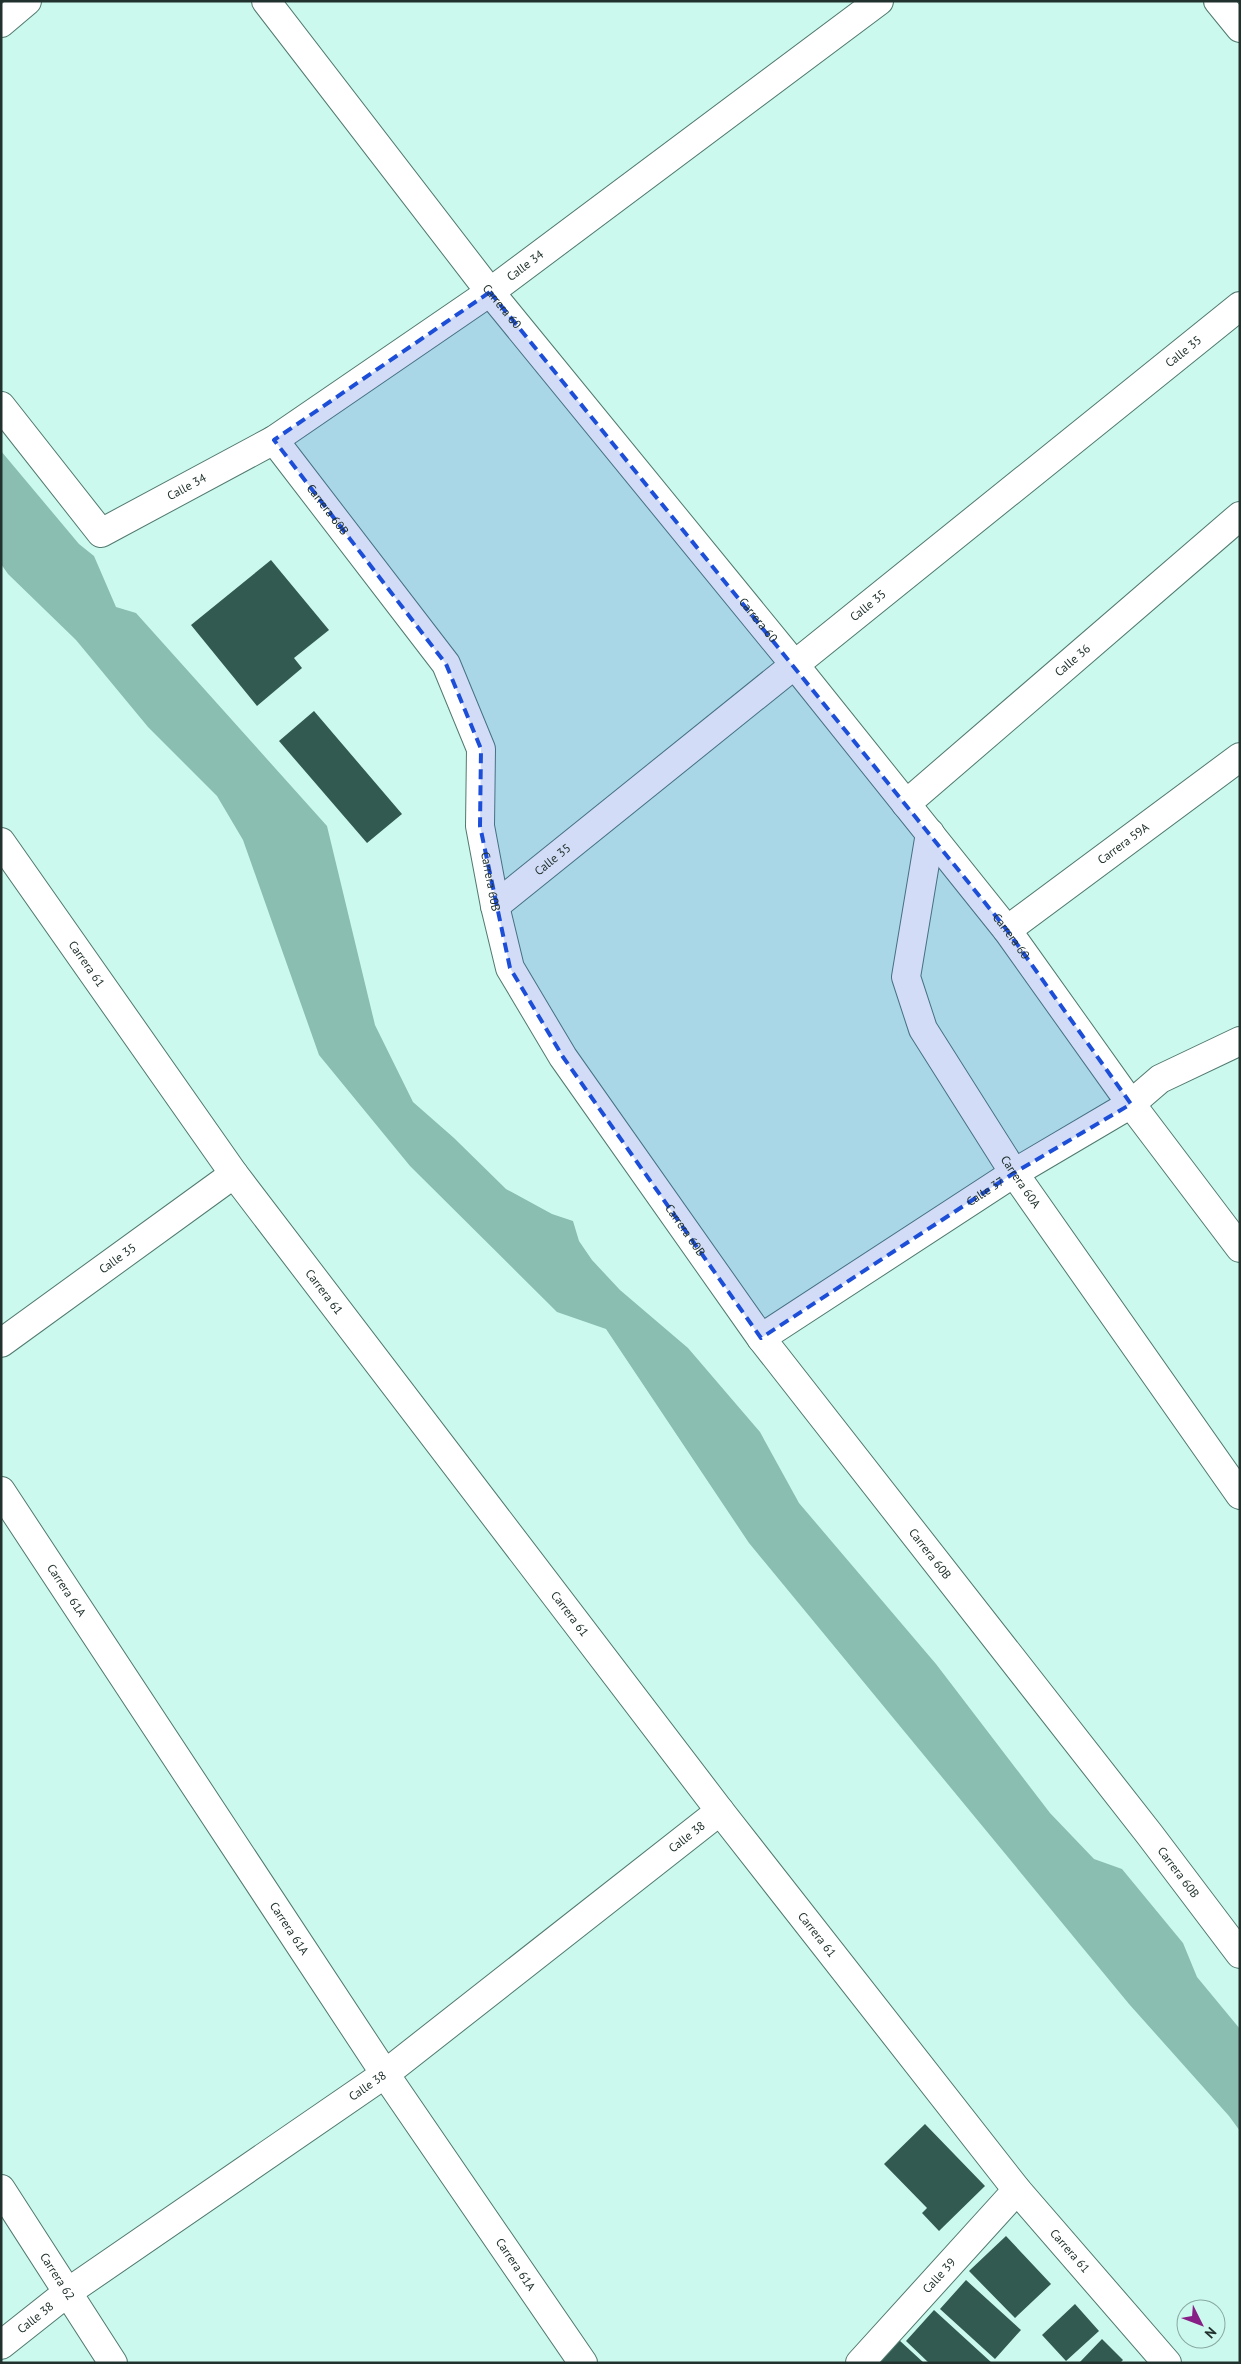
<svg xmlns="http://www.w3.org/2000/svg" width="1241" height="2364" viewBox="0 0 1241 2364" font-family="'PT Sans',sans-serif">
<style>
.water{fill:#8abeb1}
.building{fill:#325a51}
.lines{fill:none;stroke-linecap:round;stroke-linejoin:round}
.minor-casing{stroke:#51796f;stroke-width:30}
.minor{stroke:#fff;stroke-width:28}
.marked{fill:#1d4ed8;fill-opacity:0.2;stroke:#1d4ed8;stroke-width:4;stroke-dasharray:10 6;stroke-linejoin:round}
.labels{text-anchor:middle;stroke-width:5;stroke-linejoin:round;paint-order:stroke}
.street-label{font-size:12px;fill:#21322e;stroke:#ccf9ed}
</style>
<rect width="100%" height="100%" fill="#ccf9ed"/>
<path class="water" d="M 1,451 L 79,544 L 94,556 L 116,607 L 136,613 L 327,826 L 375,1025 L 413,1102 L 454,1138 L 506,1189 L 552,1214 L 573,1221 L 579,1241 L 592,1260 L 620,1290 L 688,1348 L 760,1432 L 799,1503 L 936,1664 L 1050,1813 L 1094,1859 L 1122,1869 L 1183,1943 L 1197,1977 L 1240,2029 L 1240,2131 L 1229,2116 L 1129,2004 L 749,1543 L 606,1329 L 557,1312 L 410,1166 L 319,1055 L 243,840 L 217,796 L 148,727 L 76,640 L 8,574 L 1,564 Z"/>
<path class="building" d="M 271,560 L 329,630 L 294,658 L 302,668 L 257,706 L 191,625 Z
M 314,711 L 402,814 L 367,843 L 279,741 Z
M 925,2124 L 985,2186 L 939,2231 L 922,2213 L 927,2208 L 884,2164 Z
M 1006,2236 L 1051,2284 L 1015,2318 L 969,2271 Z
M 966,2280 L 1021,2330 L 995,2359 L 940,2309 Z
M 1075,2304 L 1099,2331 L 1066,2361 L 1042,2335 Z
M 934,2310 L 992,2363 L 929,2363 L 906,2341 Z
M 1102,2339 L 1123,2360 L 1120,2363 L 1079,2363 Z
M 899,2340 L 924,2363 L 878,2363 Z"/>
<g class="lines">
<defs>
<g id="minor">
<path id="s1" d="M 266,1 L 490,292 L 794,664 L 1007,930 L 1131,1104 L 1240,1248"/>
<path d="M 1218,1 L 1240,28"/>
<path d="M 1,23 L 27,1"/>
<path id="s2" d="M 1,406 L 101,533 L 274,440 L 490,292 L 879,1"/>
<path id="s3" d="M 274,440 L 446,664 L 481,749 L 480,826 L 495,906 L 510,968 L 563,1057 L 761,1338 L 1150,1835 L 1240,1954"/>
<path id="s4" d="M 906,804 L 1240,516"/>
<path id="s5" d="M 930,833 L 906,977 L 923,1029 L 1014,1173 L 1240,1495"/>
<path id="s6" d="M 1,842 L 234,1174 L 720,1811 L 1017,2190 L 1167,2363"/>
<path id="s7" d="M 495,906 L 1240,306"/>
<path id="s8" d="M 1007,930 L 1240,757"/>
<path id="s9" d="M 761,1338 L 1014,1173 L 1131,1104 L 1160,1079 L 1240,1041"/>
<path id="s10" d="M 1,1343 L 234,1174"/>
<path id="s11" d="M 1,1491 L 385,2074 L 583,2363"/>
<path id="s12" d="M 1,2189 L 113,2363"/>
<path id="s13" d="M 1,2345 L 68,2292 L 385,2074 L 720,1811"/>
<path id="s14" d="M 860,2363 L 1017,2190"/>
</g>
</defs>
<use href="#minor" class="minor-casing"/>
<use href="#minor" class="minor"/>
</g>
<path class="marked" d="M 490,292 L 1007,930 L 1131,1104 L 1014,1173 L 761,1338 L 563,1057 L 510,968 L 480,826 L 481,749 L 446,664 L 274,440 Z"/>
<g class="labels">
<g class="street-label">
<text dy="4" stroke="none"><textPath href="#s2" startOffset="664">Calle 34</textPath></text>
<text dy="4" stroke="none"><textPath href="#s1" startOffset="386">Carrera 60</textPath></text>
<text dy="4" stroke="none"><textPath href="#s7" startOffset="884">Calle 35</textPath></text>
<text dy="4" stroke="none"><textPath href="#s2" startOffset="259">Calle 34</textPath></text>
<text dy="4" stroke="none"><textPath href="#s3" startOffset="88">Carrera 60B</textPath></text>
<text dy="4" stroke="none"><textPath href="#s7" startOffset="479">Calle 35</textPath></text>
<text dy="4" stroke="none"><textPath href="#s1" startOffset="791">Carrera 60</textPath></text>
<text dy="4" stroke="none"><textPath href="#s4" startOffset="220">Calle 36</textPath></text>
<text dy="4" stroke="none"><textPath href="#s8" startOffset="145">Carrera 59A</textPath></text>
<text dy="4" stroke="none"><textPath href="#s7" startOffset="74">Calle 35</textPath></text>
<text dy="4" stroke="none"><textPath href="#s3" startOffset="508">Carrera 60B</textPath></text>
<text dy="4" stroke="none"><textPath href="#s1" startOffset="1196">Carrera 60</textPath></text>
<text dy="4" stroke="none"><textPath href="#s6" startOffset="149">Carrera 61</textPath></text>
<text dy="4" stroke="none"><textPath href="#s5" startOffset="382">Carrera 60A</textPath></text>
<text dy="4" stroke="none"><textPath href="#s9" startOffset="268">Calle 37</textPath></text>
<text dy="4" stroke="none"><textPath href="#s3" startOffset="912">Carrera 60B</textPath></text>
<text dy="4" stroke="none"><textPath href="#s10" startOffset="144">Calle 35</textPath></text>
<text dy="4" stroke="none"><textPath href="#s6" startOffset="554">Carrera 61</textPath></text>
<text dy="4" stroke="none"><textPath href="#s3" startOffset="1318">Carrera 60B</textPath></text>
<text dy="4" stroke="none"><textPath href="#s11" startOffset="119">Carrera 61A</textPath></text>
<text dy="4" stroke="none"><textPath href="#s6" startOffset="959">Carrera 61</textPath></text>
<text dy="4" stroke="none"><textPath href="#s13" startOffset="854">Calle 38</textPath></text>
<text dy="4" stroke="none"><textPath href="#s3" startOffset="1722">Carrera 60B</textPath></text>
<text dy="4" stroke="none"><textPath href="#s11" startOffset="524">Carrera 61A</textPath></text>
<text dy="4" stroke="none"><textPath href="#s6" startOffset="1364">Carrera 61</textPath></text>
<text dy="4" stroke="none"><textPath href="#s13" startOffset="449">Calle 38</textPath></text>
<text dy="4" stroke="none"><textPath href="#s6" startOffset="1769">Carrera 61</textPath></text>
<text dy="4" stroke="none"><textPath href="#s11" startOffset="929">Carrera 61A</textPath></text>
<text dy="4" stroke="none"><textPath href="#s12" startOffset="104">Carrera 62</textPath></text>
<text dy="4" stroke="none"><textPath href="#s14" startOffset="118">Calle 39</textPath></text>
<text dy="4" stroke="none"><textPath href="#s13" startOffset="44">Calle 38</textPath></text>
</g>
</g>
<rect width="1241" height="2364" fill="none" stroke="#21322e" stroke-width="5"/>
<g transform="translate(1201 2324) rotate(132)"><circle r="24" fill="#ccf9ed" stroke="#88a9a1"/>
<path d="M0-4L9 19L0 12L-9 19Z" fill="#871f86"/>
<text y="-8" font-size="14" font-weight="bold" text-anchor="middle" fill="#21322e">N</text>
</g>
</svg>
